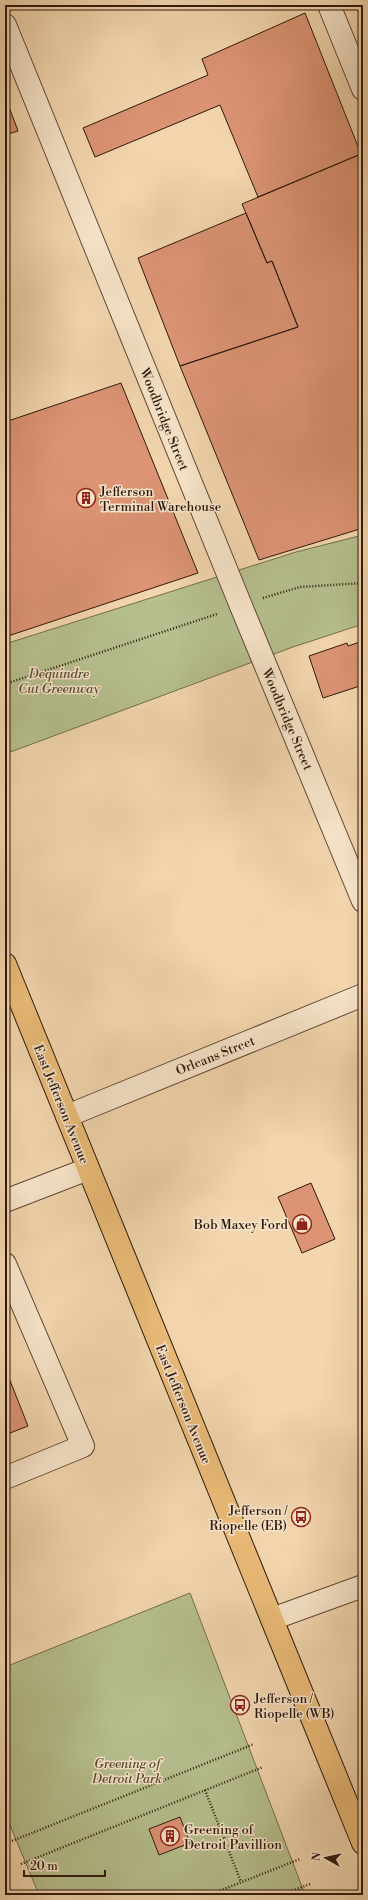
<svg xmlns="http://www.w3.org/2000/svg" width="368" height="1900" viewBox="0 0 368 1900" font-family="'Libre Bodoni',serif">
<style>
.green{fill:#b6bf8e;stroke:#726c4e}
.building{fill:#dc9474;stroke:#2e180d}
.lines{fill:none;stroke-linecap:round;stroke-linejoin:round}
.minor-casing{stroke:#5f4835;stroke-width:24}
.major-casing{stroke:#2e180d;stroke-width:24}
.path{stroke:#2e180d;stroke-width:2.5;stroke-dasharray:1 2;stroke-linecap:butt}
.minor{stroke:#f7e4ca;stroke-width:22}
.major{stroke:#eabb77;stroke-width:22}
.labels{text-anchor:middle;stroke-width:3;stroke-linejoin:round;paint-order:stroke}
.street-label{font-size:13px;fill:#2e180d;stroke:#f7e4ca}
.poi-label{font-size:13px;fill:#2e180d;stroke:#f7e4ca;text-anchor:start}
.park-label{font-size:13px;font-style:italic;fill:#574a34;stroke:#f7e4ca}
</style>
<rect width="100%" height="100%" fill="#f3d6ae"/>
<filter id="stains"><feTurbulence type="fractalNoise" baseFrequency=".005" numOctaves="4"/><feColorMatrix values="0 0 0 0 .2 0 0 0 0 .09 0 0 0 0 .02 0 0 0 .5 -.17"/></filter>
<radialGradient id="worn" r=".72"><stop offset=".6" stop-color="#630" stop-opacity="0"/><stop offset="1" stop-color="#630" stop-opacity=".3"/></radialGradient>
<path class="green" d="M 363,535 L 363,624 L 293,647 L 5,754 L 5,644 L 296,552 Z
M 190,1593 L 304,1892 L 296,1895 L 39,1895 L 5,1813 L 5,1667 Z"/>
<path class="building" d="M 305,13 L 361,154 L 258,197 L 220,105 L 95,157 L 83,128 L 208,75 L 202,59 Z
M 5,98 L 9,107 L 5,109 Z
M 9,107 L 18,131 L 5,135 L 5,109 Z
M 361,154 L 363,160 L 363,528 L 259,560 L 180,366 L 298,327 L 272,261 L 267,263 L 242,204 Z
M 246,213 L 267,263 L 272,261 L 298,327 L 180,366 L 138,258 Z
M 121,383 L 198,573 L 5,637 L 5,422 Z
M 363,641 L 363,685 L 323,698 L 309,656 L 347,643 L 348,646 Z
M 311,1183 L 335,1239 L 302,1253 L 278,1197 Z
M 5,1368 L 28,1426 L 5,1435 Z
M 180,1817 L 190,1843 L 159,1855 L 149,1829 Z"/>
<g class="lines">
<defs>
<path id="minor" d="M 329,5 L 363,89
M 5,25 L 241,606 L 363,901
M 67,1116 L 363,995
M 5,1201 L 88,1169
M 5,1264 L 83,1446 L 5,1478
M 272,1619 L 363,1586"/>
<path id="major" d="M 5,964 L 363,1843"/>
</defs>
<use href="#minor" class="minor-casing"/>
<use href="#major" class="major-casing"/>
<path class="path" d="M 263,598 L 300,587 L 363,583
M 5,684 L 217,614
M 205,1790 L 241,1882
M 12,1841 L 254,1744
M 21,1864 L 263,1767
M 209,1895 L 300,1859
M 281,1895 L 310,1884"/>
<use href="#minor" class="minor"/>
<use href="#major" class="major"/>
</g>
<defs>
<symbol id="building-ring" viewBox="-11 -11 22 22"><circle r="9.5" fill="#f7e4ca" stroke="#8f2418" stroke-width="1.5"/><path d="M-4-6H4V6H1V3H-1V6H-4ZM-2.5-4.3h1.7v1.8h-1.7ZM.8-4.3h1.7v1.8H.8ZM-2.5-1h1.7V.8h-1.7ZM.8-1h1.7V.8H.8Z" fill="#8f2418"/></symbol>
<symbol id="shop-ring" viewBox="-11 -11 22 22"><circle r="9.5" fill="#f7e4ca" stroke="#8f2418" stroke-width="1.5"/><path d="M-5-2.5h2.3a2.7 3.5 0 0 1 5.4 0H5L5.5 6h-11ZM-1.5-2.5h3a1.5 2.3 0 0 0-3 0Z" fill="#8f2418"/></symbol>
<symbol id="bus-ring" viewBox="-11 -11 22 22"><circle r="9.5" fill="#f7e4ca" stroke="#8f2418" stroke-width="1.5"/><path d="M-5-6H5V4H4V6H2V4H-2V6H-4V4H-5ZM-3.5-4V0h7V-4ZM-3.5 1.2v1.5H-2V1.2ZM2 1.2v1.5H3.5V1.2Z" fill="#8f2418"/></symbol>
</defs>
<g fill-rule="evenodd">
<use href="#building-ring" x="75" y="487" width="22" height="22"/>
<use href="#shop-ring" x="291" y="1213" width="22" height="22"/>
<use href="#bus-ring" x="290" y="1506" width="22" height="22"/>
<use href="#bus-ring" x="229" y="1694" width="22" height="22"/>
<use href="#building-ring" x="159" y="1825" width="22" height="22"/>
</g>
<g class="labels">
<g class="street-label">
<text transform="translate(165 419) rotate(68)" y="5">Woodbridge Street</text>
<text transform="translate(288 719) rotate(67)" y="5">Woodbridge Street</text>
<text transform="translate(215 1055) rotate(-22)" y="5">Orleans Street</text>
<text transform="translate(62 1104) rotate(68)" y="5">East Jefferson Avenue</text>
<text transform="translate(184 1404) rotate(68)" y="5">East Jefferson Avenue</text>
</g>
<g class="poi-label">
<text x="100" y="496">Jefferson<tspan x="100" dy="15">Terminal Warehouse</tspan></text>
<text x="288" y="1229" text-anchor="end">Bob Maxey Ford</text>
<text x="287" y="1515" text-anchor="end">Jefferson /<tspan x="287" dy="15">Riopelle (EB)</tspan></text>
<text x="254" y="1703">Jefferson /<tspan x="254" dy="15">Riopelle (WB)</tspan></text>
<text x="184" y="1834">Greening of<tspan x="184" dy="15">Detroit Pavillion</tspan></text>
</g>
<g class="park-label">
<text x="59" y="678">Dequindre<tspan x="59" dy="15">Cut Greenway</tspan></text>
<text x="127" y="1768">Greening of<tspan x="127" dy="15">Detroit Park</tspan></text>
</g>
</g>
<rect width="368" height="1900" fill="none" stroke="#f3d6ae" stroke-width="20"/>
<rect x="6" y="6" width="356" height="1888" fill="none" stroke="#2e180d" stroke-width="2"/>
<rect x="10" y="10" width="348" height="1880" fill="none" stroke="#2e180d"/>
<g transform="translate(326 1858) rotate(278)" stroke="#f7e4ca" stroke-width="3" paint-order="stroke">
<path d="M0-3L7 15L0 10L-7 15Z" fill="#2e180d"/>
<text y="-6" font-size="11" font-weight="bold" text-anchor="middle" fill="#2e180d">N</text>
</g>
<path d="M24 1870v6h81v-6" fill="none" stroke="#2e180d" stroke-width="2"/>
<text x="30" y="1870" font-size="12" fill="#2e180d" stroke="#f7e4ca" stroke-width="3" paint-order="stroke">20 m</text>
<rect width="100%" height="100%" filter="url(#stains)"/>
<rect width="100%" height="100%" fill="url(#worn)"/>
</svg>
